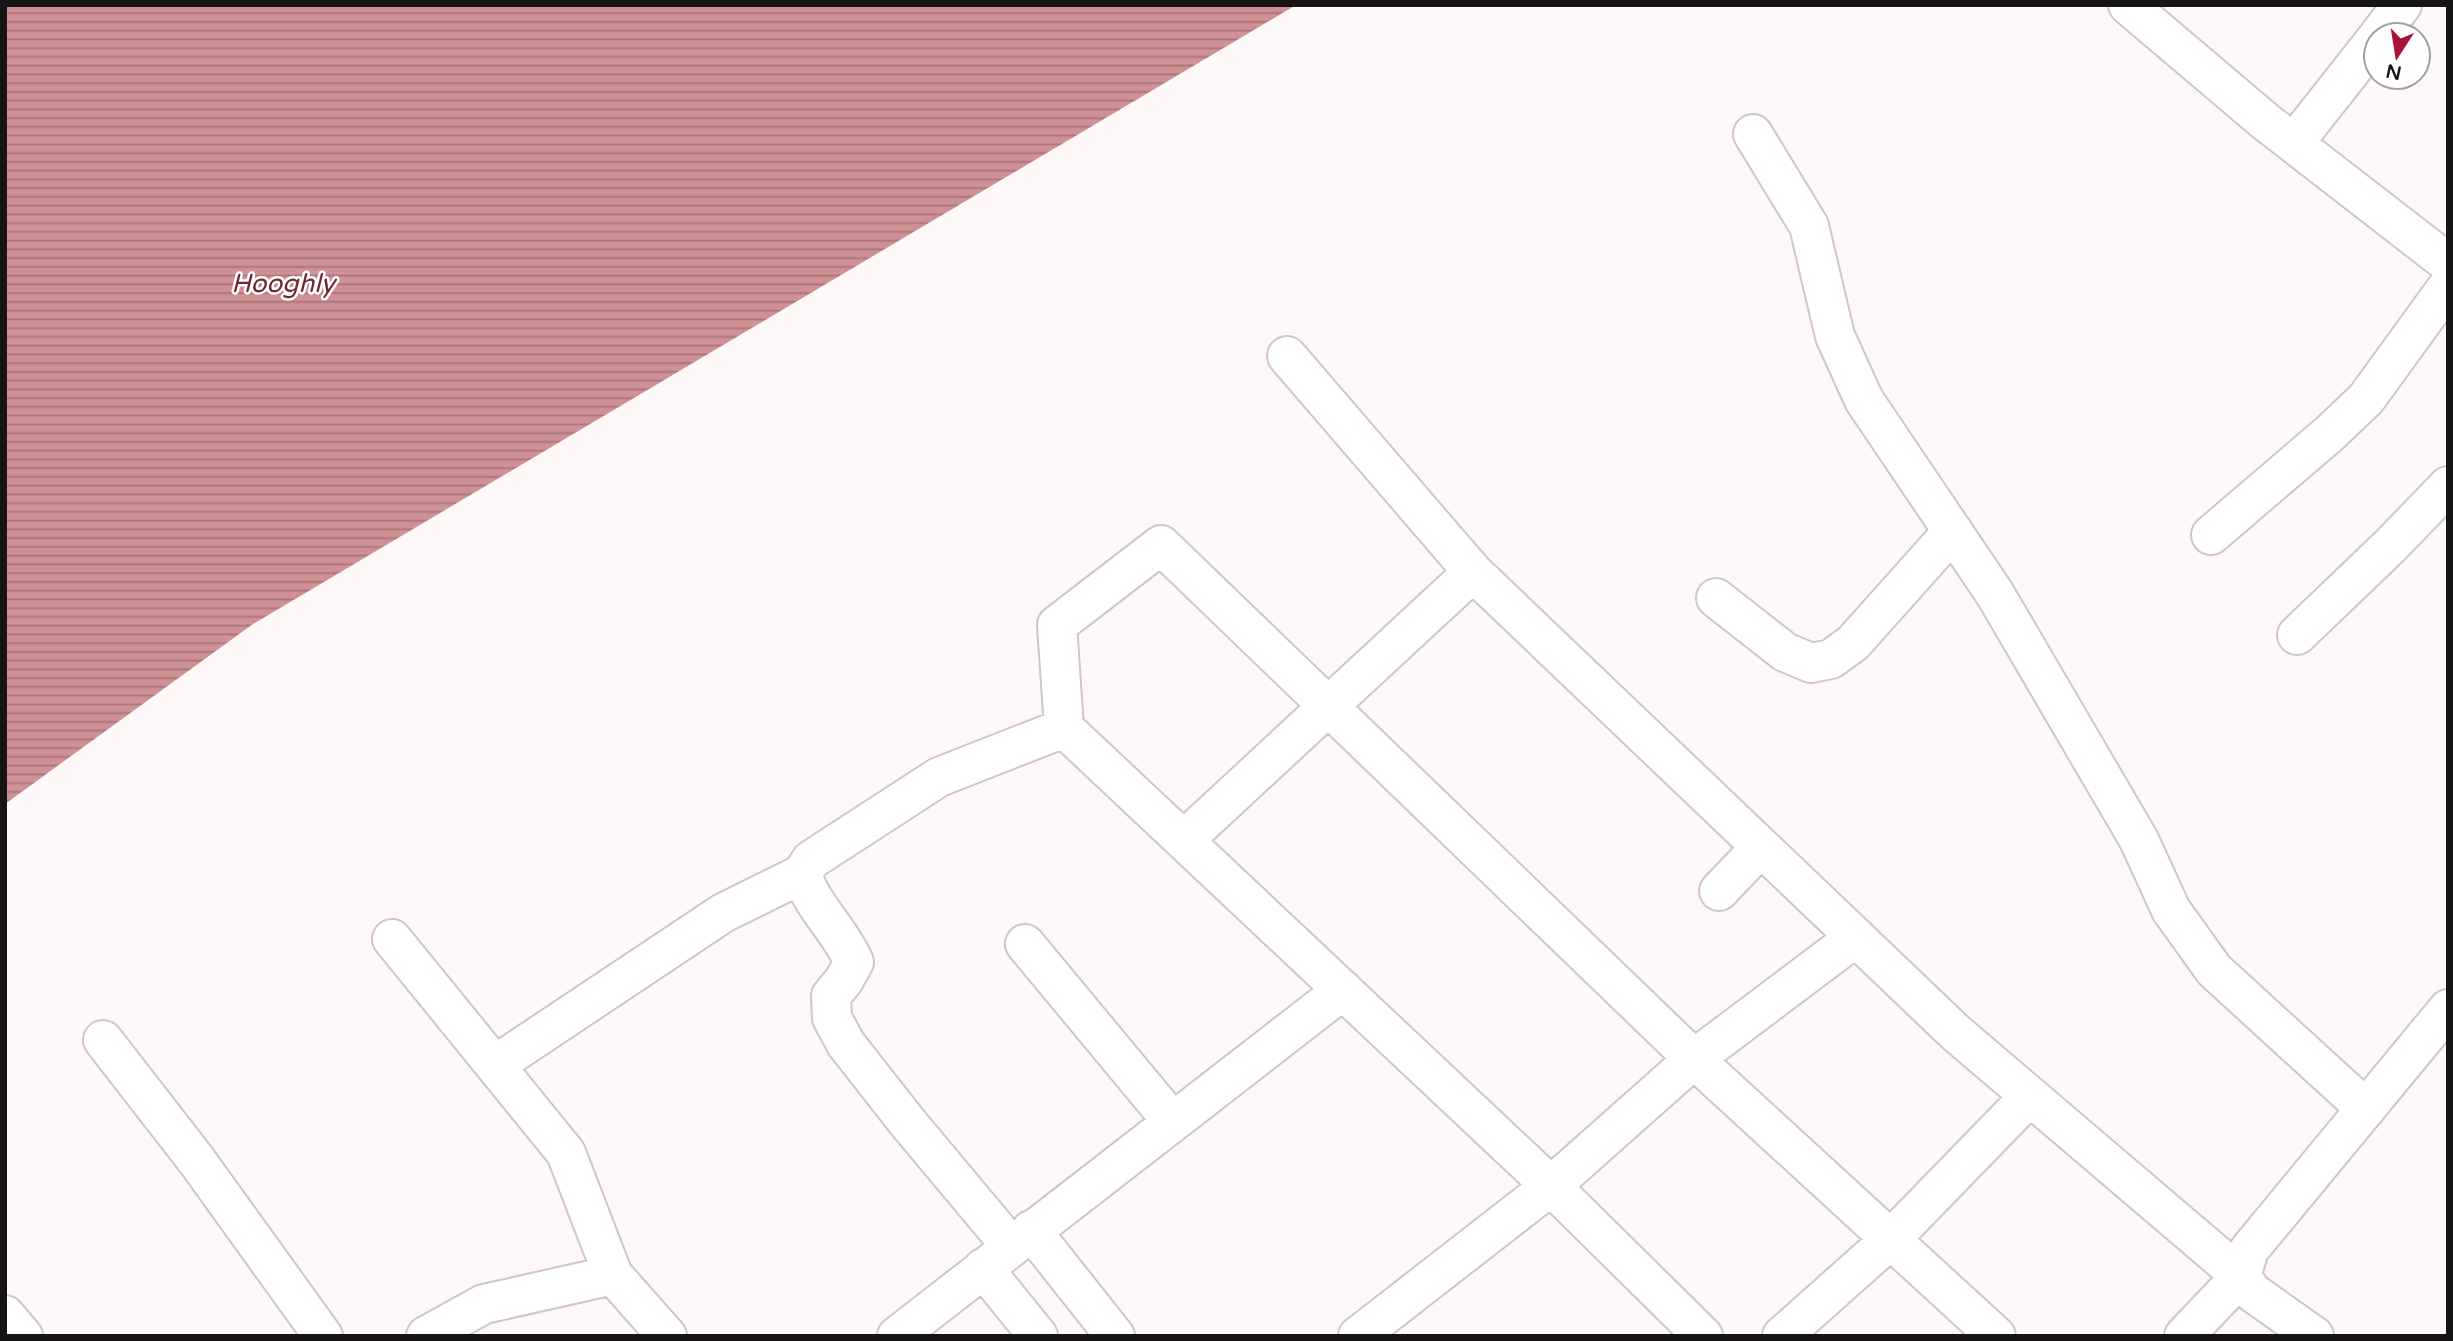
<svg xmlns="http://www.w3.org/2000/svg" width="2453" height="1341" viewBox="0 0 2453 1341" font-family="'Varela Round',sans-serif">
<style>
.water{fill:url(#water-rules)}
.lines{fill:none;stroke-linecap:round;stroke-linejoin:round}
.street-casing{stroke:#d0c6c7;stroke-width:42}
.street{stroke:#fff;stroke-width:38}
.labels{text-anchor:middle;stroke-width:5;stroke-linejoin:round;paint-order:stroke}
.water-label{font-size:26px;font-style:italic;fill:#712732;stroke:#fff}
</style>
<defs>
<pattern id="water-rules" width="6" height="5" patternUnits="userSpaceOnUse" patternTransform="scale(1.75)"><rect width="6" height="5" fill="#cf9195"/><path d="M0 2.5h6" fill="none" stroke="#a77578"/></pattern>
</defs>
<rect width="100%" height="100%" fill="#fef8f8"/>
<path class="water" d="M 5,5 L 1296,5 L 253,624 L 5,804 Z"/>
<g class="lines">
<defs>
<path id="street" d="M 2128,5 L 2266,122 L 2448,263
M 2379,35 L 2402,5
M 1753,134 L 1809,226 L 1835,336 L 1864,400 L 1995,594 L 2139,840 L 2171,910 L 2214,970 L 2366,1109
M 2294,143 L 2376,39
M 1287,356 L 1473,572 L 1956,1033 L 2241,1276 L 2184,1336
M 2211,535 L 2329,434 L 2366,399 L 2448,286
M 1716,598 L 1785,652 L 1811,663 L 1831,659 L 1853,643 L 1953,531
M 2297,635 L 2390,546 L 2448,486
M 1184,840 L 1473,572
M 1719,891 L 1761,847
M 392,939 L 566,1153 L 613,1275 L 667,1336
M 1025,944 L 1172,1121
M 103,1040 L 197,1161 L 323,1336
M 495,1065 L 723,913 L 802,874
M 1031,1230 L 1115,1336
M 1011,1246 L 908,1123 L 846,1044 L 832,1018 L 831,996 L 844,980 L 854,962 C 840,930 812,907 802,874 L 811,860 L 939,777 L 1064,728
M 983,1268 L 1038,1336
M 5,1315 L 23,1336
M 426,1336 L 484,1304 L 613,1275
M 897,1336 L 1343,990
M 1358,1336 L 1551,1186 L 1694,1059 L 1856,937
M 1703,1336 L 1551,1186 L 1064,728 L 1057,625 L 1161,545 L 1694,1059 L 1996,1336
M 1782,1336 L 1891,1239 L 2029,1097
M 2314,1336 L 2252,1292 L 2241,1276 L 2249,1250 L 2448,1009"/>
</defs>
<use href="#street" class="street-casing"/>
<use href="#street" class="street"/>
</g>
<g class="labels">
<g class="water-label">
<text x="283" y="292">Hooghly</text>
</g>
</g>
<rect width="2453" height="1341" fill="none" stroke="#171414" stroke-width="14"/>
<g transform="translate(2397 56) rotate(192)"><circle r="33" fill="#ffffff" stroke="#a2a1a1" stroke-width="2"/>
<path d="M0-5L12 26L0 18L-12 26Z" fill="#a9133a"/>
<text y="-10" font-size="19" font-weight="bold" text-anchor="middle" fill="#171414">N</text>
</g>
</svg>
